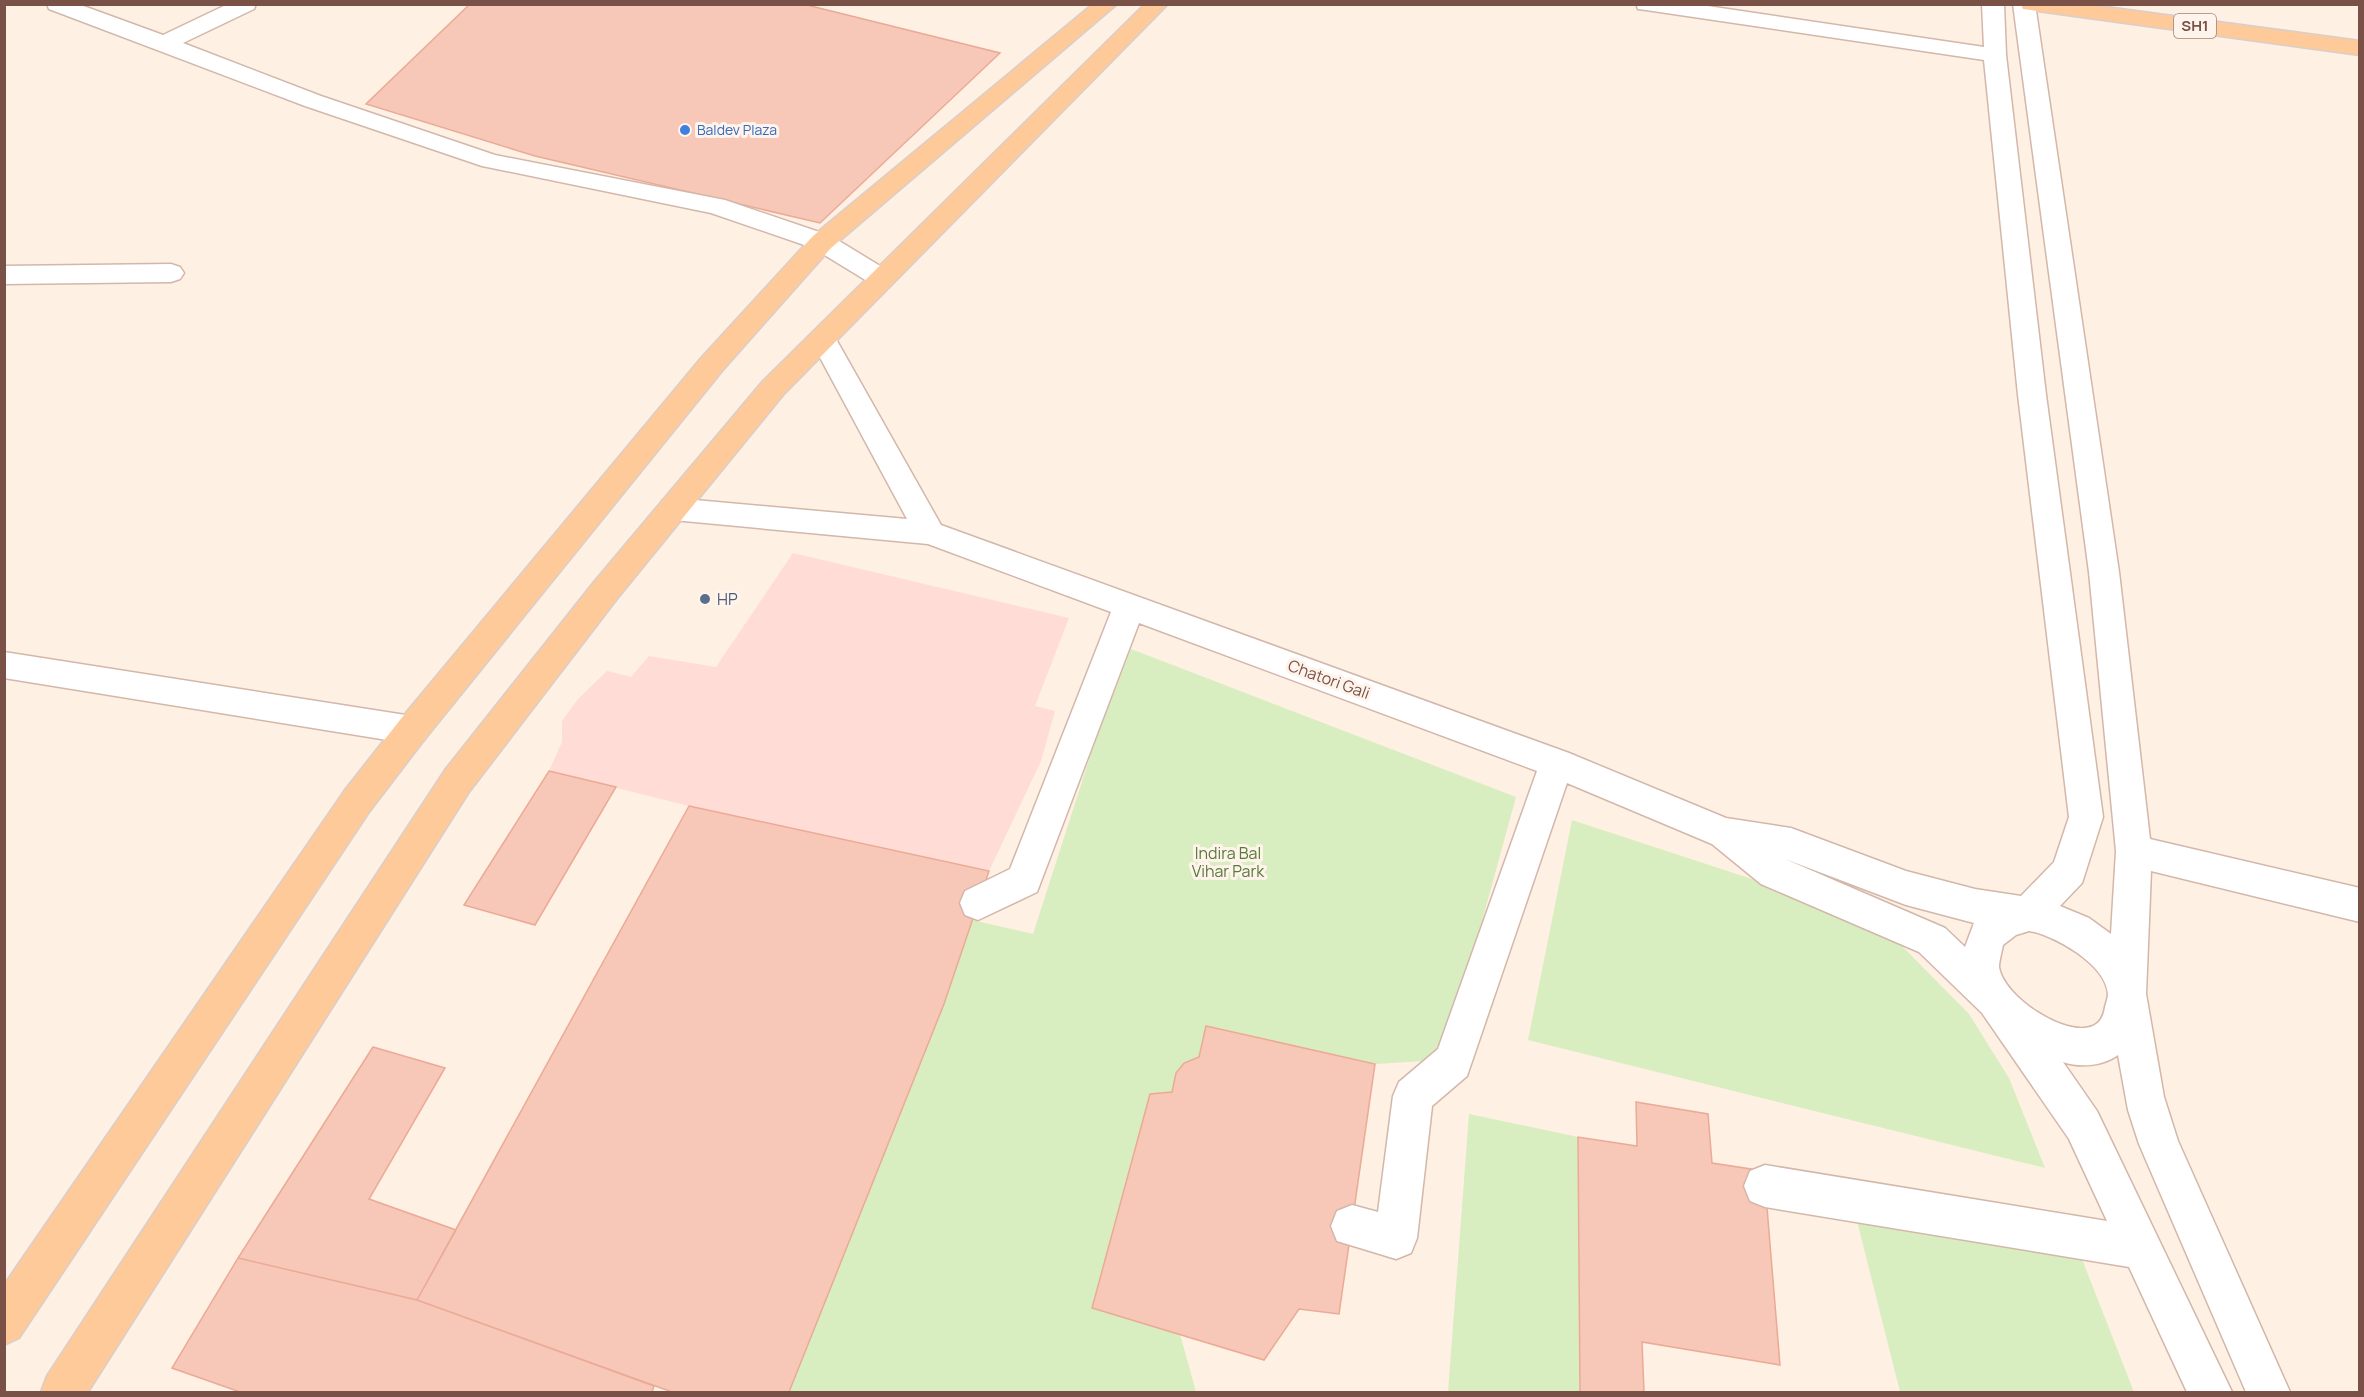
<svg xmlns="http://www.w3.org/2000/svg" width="2364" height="1397" viewBox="0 0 2364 1397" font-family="Manrope,sans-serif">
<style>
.commercial{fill:#ffdcd6}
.green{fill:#d9eec0}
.building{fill:#f7c7b7;stroke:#ebaa96;stroke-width:1.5}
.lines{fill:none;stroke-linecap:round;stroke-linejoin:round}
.minor-casing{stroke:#d3b7aa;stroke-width:3}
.major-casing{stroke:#d9cecb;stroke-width:3}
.minor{fill:#fff;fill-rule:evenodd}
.major{fill:#ffca99;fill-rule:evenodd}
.shop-dot{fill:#3f7fe0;stroke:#fff4eb;stroke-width:2}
.service-dot{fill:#5c6f8a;stroke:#fff4eb;stroke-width:2}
.labels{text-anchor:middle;stroke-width:6;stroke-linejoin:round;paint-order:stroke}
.far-shop-label{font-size:14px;fill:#366cbe;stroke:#fff4eb;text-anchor:start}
.shield{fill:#fff4eb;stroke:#a18278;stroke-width:1.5}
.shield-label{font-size:15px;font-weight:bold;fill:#795146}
.service-label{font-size:16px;fill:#4e5e75;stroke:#fff4eb;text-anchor:start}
.street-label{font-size:16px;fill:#795146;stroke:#fff4eb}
.park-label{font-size:16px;fill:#577a3a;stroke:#fff4eb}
</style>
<rect width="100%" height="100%" fill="#fef0e3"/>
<path class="commercial" d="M 793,553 L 1069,618 L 1035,706 L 1055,711 L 1041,761 L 989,871 L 689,806 L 549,771 L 562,742 L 562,721 L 578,699 L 607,671 L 631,677 L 649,656 L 716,667 Z"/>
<path class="green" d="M 1131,649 L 1516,797 L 1452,1031 L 1425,1061 L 1375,1064 L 1206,1026 L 1199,1057 C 1178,1065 1177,1071 1172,1092 L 1150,1094 L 1092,1308 L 1180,1334 L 1196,1392 L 789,1392 L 944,1004 L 972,920 L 1033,934 L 1096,738 Z
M 1572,820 L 1807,897 L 1901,945 L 1969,1014 L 2009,1078 L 2045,1168 L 1528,1040 Z
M 1469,1114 L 1578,1137 L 1580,1392 L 1448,1392 Z
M 1855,1213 L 2080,1254 L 2134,1392 L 1900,1392 Z"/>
<path class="building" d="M 470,4 L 803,4 L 1000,53 L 820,223 L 535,156 L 366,104 Z
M 549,771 L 616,787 L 535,925 L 464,905 Z
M 689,806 L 989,871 L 944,1004 L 789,1392 L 672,1392 L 417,1300 Z
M 1206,1026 L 1375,1064 L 1339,1314 L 1299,1309 L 1264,1360 L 1092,1308 L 1150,1094 L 1172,1092 L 1176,1073 L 1184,1063 L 1199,1057 Z
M 373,1047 L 445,1068 L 369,1199 L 456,1230 L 417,1300 L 238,1258 Z
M 1636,1102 L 1708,1114 L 1712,1163 L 1764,1171 L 1780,1365 L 1642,1342 L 1644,1392 L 1580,1392 L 1578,1137 L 1637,1146 Z
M 238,1258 L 417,1300 L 654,1386 L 652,1392 L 240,1392 L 172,1368 Z"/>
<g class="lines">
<defs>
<path id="minor" d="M 47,4 L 78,4 L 163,35 L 228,4 L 256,4 L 254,9 L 183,43 L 321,96 L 495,155 L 725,200 L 831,236 L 890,272 L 894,278 L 890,284 L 881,287 L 872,284 L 813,248 L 711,213 L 482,166 L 305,106 L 49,9 Z
M 1636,4 L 1694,4 L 1984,47 L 1982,4 L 2004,4 L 2006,55 L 2046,395 L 2103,817 L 2082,883 L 2060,906 L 2089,918 L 2111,934 L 2116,851 L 2089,572 L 2013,4 L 2035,4 L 2119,572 L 2150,839 L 2360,888 L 2360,922 L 2151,871 L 2146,994 L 2164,1097 L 2178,1141 L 2290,1392 L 2246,1392 L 2139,1144 L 2128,1110 L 2118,1055 C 2103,1066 2080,1068 2063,1062 L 2097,1111 L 2232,1392 L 2187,1392 L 2129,1267 L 1765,1207 L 1750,1201 L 1744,1186 L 1750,1171 L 1765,1165 L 2107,1221 L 2069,1139 L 1982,1013 L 1919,952 L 1761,884 L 1712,844 L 1567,783 L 1467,1076 L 1432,1106 L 1417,1238 L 1411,1253 L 1396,1259 L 1337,1241 L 1331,1226 L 1337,1211 L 1352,1205 L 1378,1212 L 1393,1096 L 1399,1082 L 1438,1049 L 1537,771 L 1139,623 L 1037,892 L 978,920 L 965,915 L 960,903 L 965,891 L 1010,869 L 1111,612 L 928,544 L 673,520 L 662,517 L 658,509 L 662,501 L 673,498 L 907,519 L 810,339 L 813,332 L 823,330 L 833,332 L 836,339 L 941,525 L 1569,753 L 1726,818 L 1791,828 L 1906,871 L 1975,889 L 2021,896 L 2054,862 L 2069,817 L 2018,395 L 1984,60 L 1646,10 L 1638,9 ZM 1785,859 L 1906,905 L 1974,923 L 1965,947 L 1945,928 ZM 2029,931 C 2054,935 2106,964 2108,994 C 2108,998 2106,1003 2105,1007 C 2104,1015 2101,1022 2093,1026 C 2065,1038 2003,996 1999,967 C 1999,961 2002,951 2003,945 L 2016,935 Z
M 171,264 L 180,267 L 184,273 L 180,279 L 171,282 L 4,284 L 4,266 Z
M 4,652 L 412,716 L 424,720 L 429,730 L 424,740 L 412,744 L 4,678 Z"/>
<path id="major" d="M 1093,4 L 1117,4 L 831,248 L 722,371 L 424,740 L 369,812 L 19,1338 L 4,1345 L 4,1285 L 345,790 L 400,720 L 702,357 L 813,236 Z
M 1145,4 L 1168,4 L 783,395 L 616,600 L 469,792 L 88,1392 L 41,1392 L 47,1376 L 445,770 L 594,582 L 763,381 Z
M 2021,4 L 2083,4 L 2360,41 L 2360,55 L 2031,10 L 2023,9 Z"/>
</defs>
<use href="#minor" class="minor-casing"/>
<use href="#major" class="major-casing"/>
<use href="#minor" class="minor"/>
<use href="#major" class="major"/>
</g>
<circle class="shop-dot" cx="685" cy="130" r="6"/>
<circle class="service-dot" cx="705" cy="599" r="6"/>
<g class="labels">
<g class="far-shop-label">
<text x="697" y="135">Baldev Plaza</text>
</g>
<rect class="shield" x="2174" y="14" width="42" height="24" rx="4.5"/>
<g class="shield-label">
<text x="2195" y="31">SH1</text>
</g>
<g class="service-label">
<text x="717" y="605">HP</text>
</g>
<g class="street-label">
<text transform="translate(1329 679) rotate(20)" y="6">Chatori Gali</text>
</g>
<g class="park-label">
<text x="1228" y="859">Indira Bal<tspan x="1228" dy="18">Vihar Park</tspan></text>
</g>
</g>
<rect width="2364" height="1397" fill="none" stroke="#795146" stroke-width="12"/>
</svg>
